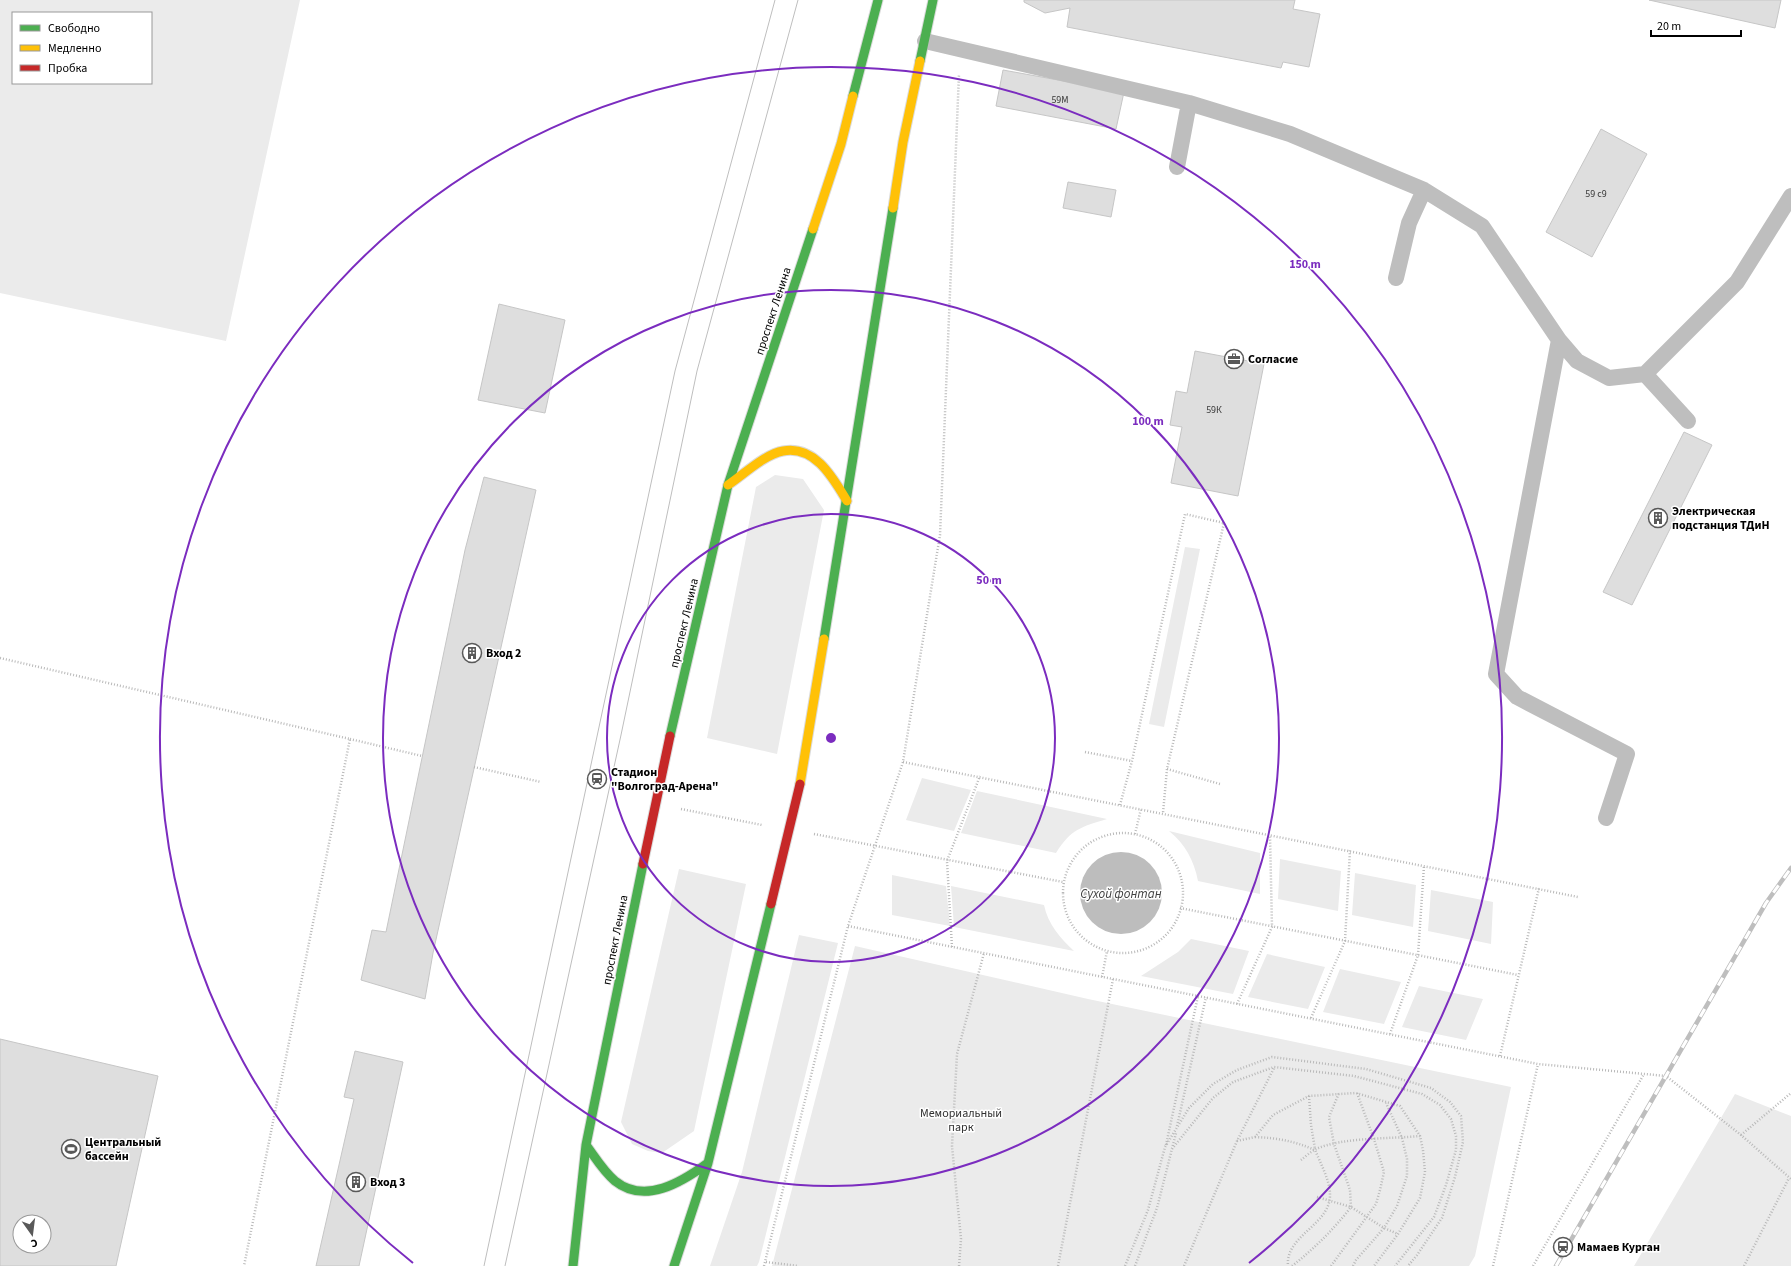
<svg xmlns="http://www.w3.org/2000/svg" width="1791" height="1266" viewBox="0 0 1791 1266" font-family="'Source Sans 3',sans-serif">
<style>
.green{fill:#ebebeb;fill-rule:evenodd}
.water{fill:#bdbdbd}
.building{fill:#dedede;stroke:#c6c6c6;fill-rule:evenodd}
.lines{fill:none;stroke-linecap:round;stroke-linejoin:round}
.fast-casing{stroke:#dbdbdb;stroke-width:11}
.slow-casing{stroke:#dbdbdb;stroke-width:11}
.jam-casing{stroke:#dbdbdb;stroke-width:11}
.path{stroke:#b9b9b9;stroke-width:2.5;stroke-dasharray:1 2;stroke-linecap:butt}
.lane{stroke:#bebebe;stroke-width:16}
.fast{stroke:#4caf50;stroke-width:9}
.slow{stroke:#ffc107;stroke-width:9}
.jam{stroke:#c62828;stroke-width:9}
.tram{stroke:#bebebe;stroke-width:1}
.rail-casing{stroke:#bebebe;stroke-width:4.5}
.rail{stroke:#fff;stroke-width:3;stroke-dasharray:9;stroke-linecap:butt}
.ring{fill:none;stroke:#7b2cbf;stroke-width:2}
.labels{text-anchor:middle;stroke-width:3;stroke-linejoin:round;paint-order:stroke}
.number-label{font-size:10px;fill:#383838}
.street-label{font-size:12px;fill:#000;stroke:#fff}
.poi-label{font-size:12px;font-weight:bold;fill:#000;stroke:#fff;text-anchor:start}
.park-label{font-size:12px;fill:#313131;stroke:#fff}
.water-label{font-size:13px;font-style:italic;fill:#424242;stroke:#fff}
.centre{fill:#7b2cbf;stroke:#fff;stroke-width:2}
.ring-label{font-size:12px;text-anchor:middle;font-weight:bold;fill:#7b2cbf;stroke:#fff;stroke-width:3;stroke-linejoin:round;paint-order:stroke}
</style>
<rect width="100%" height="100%" fill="#fff"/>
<path class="green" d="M 0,0 L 300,0 L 226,341 L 0,293 ZM 13,13 L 151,13 L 151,83 L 13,83 Z
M 775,475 L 803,479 L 824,510 L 777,754 L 707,738 L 756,487 Z
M 1185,547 L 1200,549 L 1164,727 L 1149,724 Z
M 922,778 L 971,790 L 954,831 L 906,820 Z
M 977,791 L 1107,819 C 1081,827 1071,829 1056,853 L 961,833 Z
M 1169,831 L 1260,853 L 1260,894 L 1198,881 C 1194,860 1185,844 1169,831 Z
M 1280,859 L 1341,871 L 1338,911 L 1278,899 Z
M 679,869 L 746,884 L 694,1131 L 662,1153 L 648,1151 L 632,1144 L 621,1122 Z
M 1355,873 L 1416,885 L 1413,927 L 1352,915 Z
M 892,875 L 946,886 L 950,926 L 892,915 Z
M 951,886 L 1044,905 C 1048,924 1060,938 1074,951 L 954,927 Z
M 1431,890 L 1493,902 L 1491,944 L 1428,931 Z
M 799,935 L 838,943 L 759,1262 L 757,1266 L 710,1266 L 742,1172 Z
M 1191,939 L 1249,951 L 1233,994 L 1141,976 L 1178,952 Z
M 855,946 L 1088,999 L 1511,1087 L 1475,1256 L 1469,1266 L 772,1266 Z
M 1267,954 L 1325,967 L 1308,1009 L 1248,997 Z
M 1340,969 L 1401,982 L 1384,1024 L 1323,1012 Z
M 1419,986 L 1483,999 L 1466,1040 L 1402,1027 Z
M 1735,1094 L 1791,1116 L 1791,1266 L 1634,1266 Z"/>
<path class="water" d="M1080 893a41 41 0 1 1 82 0a41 41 0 1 1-82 0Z"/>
<path class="building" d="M 1024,0 L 1295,0 L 1293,9 L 1320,14 L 1309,67 L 1283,62 L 1281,68 L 1067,27 L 1070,8 L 1045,13 L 1024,2 Z
M 1649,0 L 1781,0 L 1775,28 Z
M 1003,70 L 1124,92 L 1116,129 L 996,106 Z
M 1601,129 L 1647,154 L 1592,257 L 1546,232 Z
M 1068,182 L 1116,190 L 1111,217 L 1063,208 Z
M 499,304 L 565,320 L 545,413 L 478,400 Z
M 1195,351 L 1264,364 L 1238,496 L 1171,483 L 1182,427 L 1170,425 L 1176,391 L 1187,393 Z
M 1684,432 L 1712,445 L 1632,605 L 1603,592 Z
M 484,477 L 536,490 L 433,953 L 425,999 L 361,980 L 372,930 L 386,932 L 465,550 Z
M 0,1039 L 158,1076 L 116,1266 L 0,1266 ZM 20,1222 L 44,1222 L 44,1246 L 20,1246 Z
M 355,1051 L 403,1062 L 359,1266 L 316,1266 L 354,1099 L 344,1097 Z"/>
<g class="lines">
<defs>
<path id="fast" d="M 920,61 L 933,0
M 853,96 L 878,0
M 824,639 L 893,208
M 670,736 L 728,485 L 813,229
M 586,1145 C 595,1157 603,1171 615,1181 C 645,1205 682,1182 708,1163
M 573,1266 L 586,1145 L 643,864
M 674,1266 L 708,1163 L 771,904"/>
<path id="slow" d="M 893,208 L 903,142 L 920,61
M 813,229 L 841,144 L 853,96
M 728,485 C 743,475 765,454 783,451 C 815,445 833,478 847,501
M 800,784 L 824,639"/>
<path id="jam" d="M 643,864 L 670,736
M 771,904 L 800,784"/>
</defs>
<use href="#fast" class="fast-casing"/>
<use href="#slow" class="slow-casing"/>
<use href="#jam" class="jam-casing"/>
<path class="path" d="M 0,658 L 350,739 L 244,1266
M 350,739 L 422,756
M 1085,752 L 1132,761
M 903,762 L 1578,897
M 474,767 L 541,782
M 1167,769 L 1220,784
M 1120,805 L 1132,761 L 1185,514 L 1224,523 L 1167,769 L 1163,813
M 681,809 L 762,825
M1063 893a60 60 0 1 1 120 0a60 60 0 1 1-120 0Z
M 814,834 L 1063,882
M 1135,834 L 1141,809
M 1180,908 L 1518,975
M 848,926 L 1538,1064 L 1666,1076 L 1741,1135 L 1791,1179
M 952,947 L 947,861 L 980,776
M 1102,977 L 1107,951
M 1237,1004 L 1272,927 L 1270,835
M 1311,1018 L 1345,941 L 1350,850
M 1390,1034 L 1418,955 L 1424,866
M 1500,1056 L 1539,888
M 1309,1096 L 1311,1125 L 1315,1149
M 1177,1126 L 1206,997
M 1741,1135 L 1791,1093
M 1255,1137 C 1278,1138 1294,1141 1315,1150 C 1320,1162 1330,1181 1330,1194 C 1331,1225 1285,1235 1288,1266
M 1237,1141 L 1255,1137 L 1273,1115 L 1309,1096 L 1356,1093 L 1400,1106 L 1420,1136 L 1423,1150 L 1425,1172 L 1420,1198 L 1398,1234 L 1374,1266
M 1166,1145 L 1198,996
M 1172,1149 L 1213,1098 L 1233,1082 L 1274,1067 L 1354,1076 L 1422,1094 L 1440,1105 L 1451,1119 L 1456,1136 L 1456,1150 L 1446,1185 L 1434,1217 L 1395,1266
M 1301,1160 C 1305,1157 1310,1152 1316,1149 C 1343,1137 1390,1139 1420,1136
M 1317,1197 L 1351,1207 L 1384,1228 L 1398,1234
M 766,1262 L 798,1266
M 764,1266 L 848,926 L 903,762 L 940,535 L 959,74
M 959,1266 L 961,1239 L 952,1146 L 957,1054 L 984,953
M 1058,1266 L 1113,979
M 1125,1266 L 1148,1210 L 1165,1147 L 1189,1108 L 1213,1084 L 1237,1070 L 1272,1057 L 1366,1069 L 1431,1088 L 1450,1102 L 1461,1116 L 1463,1142 L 1455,1177 L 1442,1218 L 1417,1255 L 1408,1266
M 1135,1266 L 1157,1208 L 1176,1133
M 1184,1266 L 1237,1141 L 1274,1068
M 1292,1266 C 1314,1249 1334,1229 1351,1207 L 1350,1190 L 1334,1144 L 1329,1117 L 1339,1093
M 1331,1266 L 1376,1204 L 1380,1190 L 1384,1172 L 1374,1139 L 1357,1093
M 1353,1266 L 1356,1260 L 1384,1228 L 1397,1206 L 1407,1176 L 1407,1159 L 1402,1138 L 1386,1103
M 1493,1266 L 1538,1064
M 1533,1266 L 1644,1074
M 1744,1266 L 1789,1178"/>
<path class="lane" d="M 925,41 L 1189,103 L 1290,134 L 1424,190 L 1482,226 L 1559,340 L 1577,361 L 1609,378 L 1645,374 L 1737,282 L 1791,196
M 1177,167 L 1189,103
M 1396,278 L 1409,223 L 1424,190
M 1559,340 L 1496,674 L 1517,697 L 1627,754 L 1606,818
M 1645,374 L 1688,421"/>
<use href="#fast" class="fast"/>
<use href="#slow" class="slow"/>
<use href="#jam" class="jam"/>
<path class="tram" d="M 484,1266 L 675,371 L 775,0
M 505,1266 L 621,735 L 697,371 L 798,0"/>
<defs>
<path id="rail" d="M 1556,1266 L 1766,903 L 1791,868"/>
</defs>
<use href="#rail" class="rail-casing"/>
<use href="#rail" class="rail"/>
</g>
<g class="ring">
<circle cx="831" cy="738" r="224"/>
<circle cx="831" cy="738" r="448"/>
<path d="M413 1263A671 671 0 1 1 1249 1263"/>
</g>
<defs>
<symbol id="office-ring" viewBox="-11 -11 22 22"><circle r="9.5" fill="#fff" stroke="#595959" stroke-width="1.5"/><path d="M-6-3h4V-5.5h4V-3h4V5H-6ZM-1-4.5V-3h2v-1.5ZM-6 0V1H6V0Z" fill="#595959"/></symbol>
<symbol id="building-ring" viewBox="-11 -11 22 22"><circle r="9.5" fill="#fff" stroke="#595959" stroke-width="1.5"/><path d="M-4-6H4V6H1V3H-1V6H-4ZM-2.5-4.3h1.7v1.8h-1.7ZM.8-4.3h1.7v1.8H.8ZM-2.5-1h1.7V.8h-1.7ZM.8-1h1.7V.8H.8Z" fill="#595959"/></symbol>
<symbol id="station-ring" viewBox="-11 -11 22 22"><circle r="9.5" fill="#fff" stroke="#595959" stroke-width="1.5"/><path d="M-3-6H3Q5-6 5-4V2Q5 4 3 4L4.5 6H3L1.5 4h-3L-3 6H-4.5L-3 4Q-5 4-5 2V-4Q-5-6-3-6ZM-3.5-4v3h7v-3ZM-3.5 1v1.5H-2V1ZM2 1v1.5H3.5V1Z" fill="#595959"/></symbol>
<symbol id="stadium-ring" viewBox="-11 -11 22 22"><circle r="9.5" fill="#fff" stroke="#595959" stroke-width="1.5"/><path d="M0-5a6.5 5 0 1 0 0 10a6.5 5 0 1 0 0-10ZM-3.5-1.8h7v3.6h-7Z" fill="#595959"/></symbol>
</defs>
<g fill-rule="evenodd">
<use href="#office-ring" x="1223" y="348" width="22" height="22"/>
<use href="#building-ring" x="1647" y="507" width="22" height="22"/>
<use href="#building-ring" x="461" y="642" width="22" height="22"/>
<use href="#station-ring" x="586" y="768" width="22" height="22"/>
<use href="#stadium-ring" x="60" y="1138" width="22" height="22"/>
<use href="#building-ring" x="345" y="1171" width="22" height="22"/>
<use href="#station-ring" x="1552" y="1236" width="22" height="22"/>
</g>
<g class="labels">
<g class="number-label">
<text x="1060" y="103">59М</text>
<text x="1596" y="197">59 с9</text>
<text x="1214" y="413">59К</text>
</g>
<g class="street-label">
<text transform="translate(773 311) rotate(-72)" y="4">проспект Ленина</text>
<text transform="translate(684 623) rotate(-77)" y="4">проспект Ленина</text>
<text transform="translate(615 940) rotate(-79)" y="4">проспект Ленина</text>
</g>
<g class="poi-label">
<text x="1248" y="363">Согласие</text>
<text x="1672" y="515">Электрическая<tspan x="1672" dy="14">подстанция ТДиН</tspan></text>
<text x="486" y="657">Вход 2</text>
<text x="611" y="776">Стадион<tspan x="611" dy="14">"Волгоград-Арена"</tspan></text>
<text x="85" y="1146">Центральный<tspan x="85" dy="14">бассейн</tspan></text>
<text x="370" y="1186">Вход 3</text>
<text x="1577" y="1251">Мамаев Курган</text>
</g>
<g class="park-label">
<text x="961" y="1117">Мемориальный<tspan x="961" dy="14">парк</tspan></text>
</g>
<g class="water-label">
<text x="1121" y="898">Сухой фонтан</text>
</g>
</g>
<circle cx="831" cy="738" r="6" class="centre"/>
<g class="ring-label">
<text x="1305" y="268">150 m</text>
<text x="1148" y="425">100 m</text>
<text x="989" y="584">50 m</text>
</g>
<rect x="12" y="12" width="140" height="72" fill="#ffffff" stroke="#999999"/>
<rect x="20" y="25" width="20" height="6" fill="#4caf50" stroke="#999999"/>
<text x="48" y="32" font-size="12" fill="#000000">Свободно</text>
<rect x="20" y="45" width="20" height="6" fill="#ffc107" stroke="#999999"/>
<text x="48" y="52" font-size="12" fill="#000000">Медленно</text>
<rect x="20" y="65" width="20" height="6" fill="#c62828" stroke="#999999"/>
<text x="48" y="72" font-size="12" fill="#000000">Пробка</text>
<g transform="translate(32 1234) rotate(166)"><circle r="19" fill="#ffffff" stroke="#999999"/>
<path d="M0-3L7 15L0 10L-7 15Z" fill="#595959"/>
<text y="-6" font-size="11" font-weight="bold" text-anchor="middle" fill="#000000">С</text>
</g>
<path d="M1651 30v6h90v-6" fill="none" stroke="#000000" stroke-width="2"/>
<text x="1657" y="30" font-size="12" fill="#000000" stroke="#ffffff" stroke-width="3" paint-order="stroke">20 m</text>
</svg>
